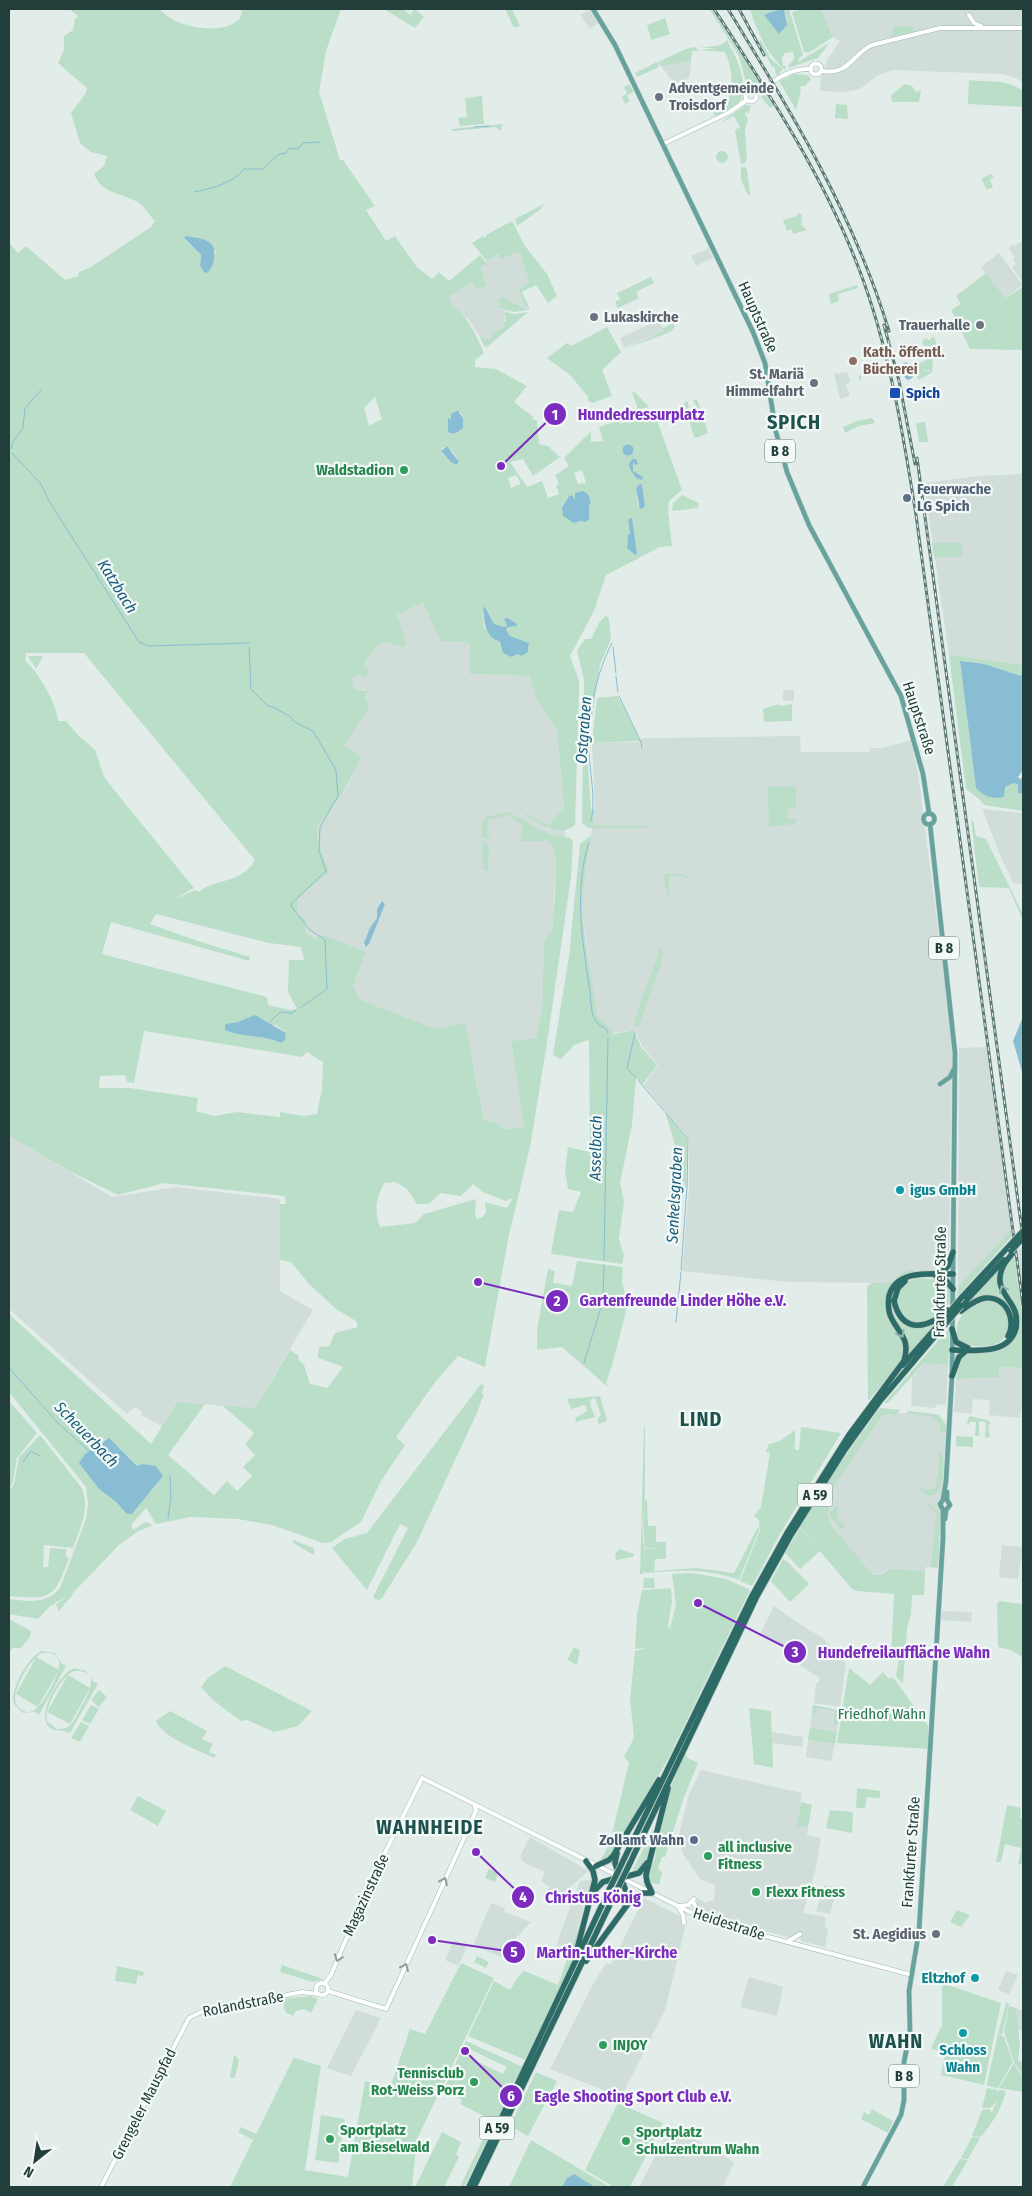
<svg xmlns="http://www.w3.org/2000/svg" width="1032" height="2196" viewBox="0 0 1032 2196" font-family="'Fira Sans Condensed',sans-serif">
<style>
.built{fill:#d0ddd9}
.green{fill:#bbdec9;fill-rule:evenodd}
.water{fill:#89bdd3}
.lines{fill:none;stroke-linecap:round;stroke-linejoin:round}
.stream{stroke:#89bdd3;stroke-width:1}
.secondary-casing{stroke:#a0b9b3;stroke-width:5}
.primary-casing{stroke:#c1c9c8;stroke-width:5.5}
.motorway-casing{stroke:#c1c9c8;stroke-width:7}
.secondary{stroke:#fff;stroke-width:4}
.primary{stroke:#66a39c;stroke-width:4.5}
.motorway{stroke:#2d6b67;stroke-width:5.5}
.rail-casing{stroke:#5c7a76;stroke-width:3}
.rail{stroke:#f3f9f7;stroke-width:1;stroke-dasharray:4;stroke-linecap:butt}
.motorway-bridge-casing{stroke:#c1c9c8;stroke-width:7;stroke-linecap:butt}
.motorway-bridge{stroke:#2d6b67;stroke-width:5.5}
.oneway{stroke:#90b2af}
.oneway2{stroke:#909e9d}
.worship-dot{fill:#6b7280;stroke:#f3f9f7;stroke-width:2}
.education-dot{fill:#8d6e63;stroke:#f3f9f7;stroke-width:2}
.transit-dot{fill:#1a4fb4;stroke:#f3f9f7;stroke-width:2}
.leisure-dot{fill:#2e9e5b;stroke:#f3f9f7;stroke-width:2}
.service-dot{fill:#5c6f8a;stroke:#f3f9f7;stroke-width:2}
.culture-dot{fill:#0f9aa8;stroke:#f3f9f7;stroke-width:2}
.labels{text-anchor:middle;stroke-width:4.5;stroke-linejoin:round;paint-order:stroke}
.shield{fill:#f3f9f7;stroke:#617673;stroke-width:1}
.shield-label{font-size:14px;font-weight:bold;fill:#223e3b}
.worship-label{font-size:15px;font-weight:bold;fill:#5b616d;stroke:#f3f9f7;text-anchor:end}
.street-label{font-size:15px;fill:#223e3b;stroke:#f3f9f7}
.education-label{font-size:15px;font-weight:bold;fill:#785e54;stroke:#f3f9f7;text-anchor:start}
.transit-label{font-size:15px;font-weight:bold;fill:#164399;stroke:#f3f9f7;text-anchor:start}
.leisure-label{font-size:15px;font-weight:bold;fill:#27864d;stroke:#f3f9f7;text-anchor:start}
.service-label{font-size:15px;font-weight:bold;fill:#4e5e75;stroke:#f3f9f7;text-anchor:start}
.culture-label{font-size:15px;font-weight:bold;fill:#0d838f;stroke:#f3f9f7;text-anchor:start}
.park-label{font-size:15px;fill:#2b7652;stroke:#f3f9f7}
.water-label{font-size:16px;font-style:italic;fill:#1a5e7c;stroke:#f3f9f7}
.district-label{font-size:20px;font-weight:bold;letter-spacing:1px;fill:#1d514c;stroke:#f3f9f7}
.leader{fill:none;stroke:#7b2cbf;stroke-width:2}
.callout-dot{fill:#7b2cbf;stroke:#f3f9f7;stroke-width:2}
.mark-label{font-size:15px;text-anchor:middle;font-weight:bold;fill:#fff}
.callout-label{font-size:16px;text-anchor:middle;font-weight:bold;fill:#7b2cbf;stroke:#f3f9f7;stroke-width:4.5;stroke-linejoin:round;paint-order:stroke}
</style>
<rect width="100%" height="100%" fill="#e2edea"/>
<path class="built" d="M 821,9 L 1023,9 L 1023,83 L 1016,78 L 1002,74 L 892,70 L 877,76 L 860,89 L 844,92 L 820,91 L 821,78 L 827,60 L 840,41 L 833,37 Z
M 589,10 L 599,23 L 590,29 L 580,15 Z
M 691,61 L 690,76 L 681,84 L 680,81 L 675,84 L 662,68 L 662,65 Z
M 1023,241 L 1023,283 L 1012,267 L 1016,264 L 1013,259 L 1015,257 L 1009,249 L 1012,244 L 1013,246 Z
M 709,248 L 713,258 L 696,266 L 691,256 Z
M 519,252 L 529,281 L 519,289 L 524,305 L 530,309 L 527,310 L 500,299 L 498,300 L 500,306 L 497,308 L 506,311 L 504,313 L 505,327 L 492,333 L 493,337 L 485,340 L 483,336 L 480,337 L 468,319 L 451,305 L 449,297 L 472,283 L 486,286 L 481,267 L 486,262 L 485,259 L 492,259 L 499,254 L 501,259 Z
M 999,253 L 1023,285 L 1005,298 L 981,267 Z
M 659,320 L 664,331 L 624,348 L 620,338 Z
M 848,372 L 850,381 L 846,385 L 850,396 L 840,399 L 834,374 Z
M 1023,474 L 1023,665 L 949,655 L 924,483 L 978,476 Z
M 423,602 L 440,641 L 466,642 L 470,645 L 470,674 L 530,676 L 536,698 L 557,730 L 564,807 L 549,825 L 524,814 L 549,829 L 565,829 L 565,838 L 554,849 L 556,859 L 553,918 L 552,931 L 544,942 L 542,1008 L 536,1038 L 511,1041 L 524,1126 L 504,1130 L 498,1123 L 484,1120 L 474,1067 L 436,1029 L 359,1000 L 353,986 L 366,952 L 315,939 L 306,933 L 305,919 L 297,913 L 297,899 L 329,872 L 317,838 L 317,826 L 331,811 L 348,785 L 361,757 L 344,745 L 368,709 L 369,705 L 365,699 L 365,690 L 354,689 L 352,679 L 363,667 L 370,653 L 383,642 L 401,647 L 404,644 L 397,615 Z
M 783,690 L 794,690 L 794,701 L 783,701 Z
M 800,736 L 801,752 L 870,752 L 870,748 L 883,748 L 911,740 L 918,773 L 950,1021 L 952,1050 L 949,1246 L 947,1260 L 942,1269 L 938,1271 L 907,1271 L 889,1283 L 788,1282 L 682,1271 L 689,1188 L 689,1139 L 644,1085 L 658,1065 L 642,1046 L 635,1030 L 614,1033 L 598,1019 L 595,1007 L 582,911 L 586,862 L 595,814 L 592,743 L 638,742 L 642,738 L 647,738 Z
M 982,809 L 1023,813 L 1023,884 L 1013,883 L 1000,855 Z
M 986,1047 L 1011,1229 L 958,1287 L 959,1048 Z
M 9,1136 L 112,1197 L 176,1187 L 280,1199 L 280,1291 L 313,1310 L 255,1408 L 177,1402 L 162,1426 L 141,1415 L 142,1412 L 135,1407 L 127,1414 L 9,1309 Z
M 1023,1245 L 1023,1315 L 1015,1254 Z
M 924,1363 L 948,1365 L 946,1405 L 936,1404 L 935,1408 L 911,1406 L 912,1378 Z
M 999,1367 L 1023,1368 L 1022,1396 L 1023,1397 L 1023,1410 L 1021,1410 L 1020,1418 L 989,1415 L 990,1402 L 987,1400 L 973,1399 L 972,1414 L 954,1412 L 956,1379 L 998,1377 Z
M 908,1411 L 935,1414 L 939,1415 L 946,1425 L 938,1568 L 926,1567 L 925,1571 L 887,1569 L 883,1573 L 876,1575 L 871,1573 L 834,1530 L 835,1528 L 827,1519 L 823,1502 L 884,1414 L 897,1415 L 900,1413 L 907,1413 Z
M 1002,1545 L 1023,1547 L 1018,1579 L 999,1577 Z
M 774,1606 L 809,1630 L 822,1637 L 846,1663 L 840,1707 L 814,1703 L 816,1684 L 820,1680 L 818,1677 L 794,1661 L 795,1653 L 760,1634 Z
M 942,1611 L 972,1612 L 971,1622 L 941,1620 Z
M 813,1705 L 838,1710 L 837,1732 L 810,1728 Z
M 772,1732 L 803,1737 L 802,1747 L 772,1743 Z
M 808,1740 L 835,1744 L 831,1761 L 806,1757 Z
M 701,1770 L 802,1793 L 796,1826 L 808,1828 L 807,1835 L 821,1838 L 816,1868 L 803,1913 L 826,1917 L 825,1928 L 828,1929 L 825,1947 L 801,1941 L 801,1938 L 796,1937 L 792,1938 L 717,1919 L 697,1907 L 697,1898 L 707,1903 L 709,1901 L 714,1901 L 715,1885 L 701,1880 L 683,1854 L 678,1838 L 689,1794 Z
M 530,1837 L 587,1870 L 587,1872 L 555,1901 L 543,1893 L 550,1887 L 541,1881 L 545,1872 L 523,1862 L 520,1856 Z
M 592,1880 L 568,1959 L 564,1959 L 555,1955 L 560,1934 L 580,1881 Z
M 825,1885 L 837,1888 L 830,1914 L 816,1911 Z
M 644,1898 L 682,1917 L 685,1928 L 665,2010 L 621,2097 L 550,2069 L 591,1988 L 606,1963 L 611,1965 Z
M 491,1903 L 505,1908 L 504,1912 L 531,1922 L 517,1937 L 505,1959 L 475,1946 L 474,1943 Z
M 454,1940 L 465,1945 L 466,1949 L 458,1966 L 445,1960 Z
M 1006,1971 L 1018,1975 L 1009,1994 L 998,1990 Z
M 749,1977 L 783,1987 L 777,2016 L 740,2007 Z
M 1016,2008 L 1023,2011 L 1023,2031 L 1018,2030 Z
M 356,2010 L 381,2018 L 351,2076 L 327,2068 Z
M 670,2127 L 710,2147 L 734,2162 L 724,2185 L 720,2187 L 639,2187 Z"/>
<path class="green" d="M 69,9 L 160,9 C 172,27 222,37 239,19 C 242,16 241,12 242,9 L 341,9 L 326,51 L 319,92 L 340,160 L 343,160 L 375,206 L 366,210 L 386,241 L 395,236 L 416,266 L 432,279 L 439,272 L 449,281 L 480,255 L 487,264 L 481,267 L 486,286 L 475,289 L 472,283 L 449,297 C 451,306 455,307 461,313 C 471,324 478,339 484,353 L 475,360 L 475,367 L 496,369 L 527,386 L 514,402 L 533,417 L 533,420 L 537,420 L 539,444 L 551,447 L 550,448 L 560,457 L 533,476 L 523,459 L 510,462 L 527,487 L 542,481 L 548,498 L 559,494 L 556,486 L 559,484 L 555,475 L 569,466 L 564,458 L 591,431 L 591,442 L 603,441 L 599,427 L 620,420 L 620,424 L 623,423 L 624,419 L 628,418 L 628,423 L 631,422 L 632,416 L 652,410 L 654,412 L 682,490 L 669,501 L 668,511 L 672,546 L 660,547 L 606,575 L 594,611 L 570,656 L 579,681 L 579,691 L 575,825 C 559,839 538,823 524,814 L 525,813 L 549,825 L 564,807 L 557,730 L 536,698 L 530,676 L 470,674 L 470,645 L 466,642 L 440,641 L 423,602 L 397,615 L 406,643 L 402,647 L 383,642 C 373,649 367,657 363,667 L 369,669 L 366,676 L 356,675 L 352,679 L 354,689 L 366,691 L 365,699 L 369,705 L 368,709 L 344,745 L 361,757 C 349,783 337,806 317,826 L 317,838 L 329,872 L 297,899 L 297,913 L 305,919 L 306,933 L 315,939 L 323,935 L 366,952 L 353,986 L 360,1000 L 436,1029 L 465,1023 L 484,1120 L 498,1123 L 505,1130 L 524,1126 L 511,1041 L 536,1038 L 542,1008 L 544,941 L 552,931 L 555,895 L 556,859 L 553,847 L 548,841 L 520,841 L 523,836 L 520,833 L 524,826 L 508,815 L 488,820 L 487,836 L 490,836 L 490,839 L 482,837 L 481,826 L 486,817 L 508,812 L 548,834 L 570,838 L 573,841 L 571,877 L 547,1043 L 530,1147 L 509,1235 L 485,1367 L 458,1356 L 436,1381 L 396,1437 L 405,1445 L 381,1481 L 361,1522 L 331,1542 L 323,1543 L 272,1525 L 238,1519 L 191,1517 L 156,1524 L 146,1508 L 131,1525 L 133,1530 L 146,1522 L 153,1525 L 137,1532 L 118,1546 L 72,1594 L 73,1594 L 59,1611 L 56,1604 L 67,1597 L 56,1602 L 53,1606 L 52,1604 L 38,1619 L 9,1614 L 9,1599 C 28,1601 46,1605 60,1588 L 86,1519 L 88,1503 L 86,1487 L 9,1392 L 9,1314 L 151,1444 L 177,1402 L 255,1408 L 290,1350 L 298,1355 L 299,1360 L 304,1365 L 310,1384 L 327,1388 L 343,1367 L 318,1358 L 319,1347 L 329,1346 L 335,1333 L 358,1327 L 356,1321 L 336,1309 L 309,1284 L 291,1262 L 280,1260 L 280,1204 L 286,1204 L 285,1196 L 164,1183 L 118,1195 L 69,1171 L 9,1136 L 9,242 L 18,253 L 26,246 L 65,280 L 78,276 L 79,272 L 91,267 L 151,227 L 155,221 C 150,216 145,207 139,203 C 124,193 102,195 94,174 L 104,166 L 107,156 L 91,152 L 80,143 L 71,113 L 86,93 L 87,88 L 58,63 L 64,49 L 64,36 L 73,30 L 75,19 L 78,16 ZM 186,236 L 208,242 L 216,252 L 204,272 L 200,266 L 201,255 L 184,239 ZM 375,397 L 382,419 L 369,426 L 364,408 ZM 457,410 L 461,413 L 463,426 L 461,430 L 454,434 L 448,433 L 448,418 L 451,419 L 451,414 ZM 446,446 L 454,453 L 459,463 L 455,465 L 443,454 L 441,449 ZM 582,470 L 586,483 L 578,484 L 574,473 ZM 516,475 L 521,484 L 511,488 L 508,478 ZM 642,484 L 645,506 L 638,505 L 636,489 L 638,485 ZM 581,492 L 589,501 L 589,520 L 574,523 L 563,515 L 562,506 L 568,497 L 575,500 L 576,493 ZM 632,517 L 637,554 L 635,555 L 627,548 L 628,535 L 630,534 L 628,518 L 631,519 ZM 483,608 L 486,608 L 494,624 L 505,627 L 507,625 L 504,620 L 517,626 L 508,627 L 506,630 L 510,636 L 529,643 L 529,650 L 523,655 L 518,654 L 511,657 L 503,653 L 500,642 L 496,641 L 484,627 ZM 26,653 L 84,653 L 255,860 C 242,884 215,878 199,892 L 195,890 L 173,900 L 194,888 L 115,791 L 104,777 L 95,750 L 78,735 L 66,721 L 58,721 C 59,708 37,669 25,661 ZM 156,914 L 269,943 L 301,947 L 304,960 L 289,960 L 288,992 L 297,1009 L 290,1010 L 268,1005 L 267,997 L 102,954 L 111,922 L 249,961 L 250,957 L 198,941 L 150,924 ZM 238,1022 L 276,1025 L 286,1033 L 285,1039 L 281,1043 L 270,1037 L 263,1038 L 225,1024 ZM 144,1031 L 302,1057 L 307,1052 L 323,1062 L 322,1089 L 317,1114 L 304,1116 L 280,1112 L 280,1117 L 237,1112 L 214,1116 L 196,1111 L 198,1098 L 130,1088 L 99,1088 L 100,1076 L 125,1075 L 127,1082 L 134,1083 ZM 395,1182 L 407,1189 L 417,1204 L 429,1204 L 441,1193 L 461,1196 L 473,1184 L 483,1192 L 506,1201 L 513,1198 L 507,1208 L 485,1202 L 486,1212 L 483,1217 L 477,1219 L 475,1215 L 476,1199 L 424,1214 L 415,1223 L 380,1227 C 374,1210 376,1199 384,1183 ZM 205,1404 L 223,1406 L 254,1433 L 245,1444 L 255,1455 L 243,1467 L 252,1476 L 237,1491 L 227,1481 L 214,1495 L 168,1455 ZM 106,1439 C 119,1444 127,1456 137,1466 L 141,1464 L 163,1476 L 132,1514 L 127,1514 L 116,1502 L 99,1489 L 80,1464 L 85,1454 Z
M 384,9 L 403,9 L 410,15 L 415,9 L 424,17 L 415,28 Z
M 505,9 L 512,9 L 520,26 L 514,28 Z
M 712,9 L 762,86 L 756,88 L 747,86 L 739,56 L 710,10 Z
M 750,9 L 781,9 L 764,15 L 781,32 L 787,20 L 784,9 L 789,9 L 803,55 L 799,58 L 798,62 L 827,44 L 828,45 L 818,58 L 789,68 L 788,66 L 794,59 L 793,52 L 785,53 L 782,57 L 783,66 L 786,66 L 785,70 C 767,54 757,32 750,9 Z
M 801,9 L 821,9 L 833,37 L 810,52 L 804,52 L 792,12 Z
M 665,18 L 670,34 L 651,40 L 647,25 Z
M 894,26 L 913,27 L 915,31 L 891,37 Z
M 727,40 L 731,47 L 728,47 L 731,48 C 738,59 749,90 740,101 C 734,109 724,112 716,116 L 713,113 L 726,107 C 733,88 734,71 725,52 L 700,50 L 717,48 L 699,48 L 721,45 Z
M 761,40 L 770,58 L 783,69 L 777,76 L 774,67 L 772,67 L 759,42 Z
M 695,47 L 699,51 L 692,51 L 691,61 L 660,66 L 658,62 L 688,48 Z
M 657,62 L 659,67 L 637,77 L 635,73 Z
M 794,74 L 808,75 L 811,79 L 805,86 L 801,86 L 800,88 L 801,90 L 796,110 L 779,81 Z
M 969,80 C 989,83 1006,78 1023,91 L 1023,107 L 968,104 Z
M 629,84 L 634,92 L 627,95 L 630,101 L 625,104 L 622,97 L 627,93 L 624,87 Z
M 905,84 L 912,86 L 916,92 L 921,90 L 919,102 L 892,102 L 891,95 Z
M 765,90 L 774,105 L 770,108 L 761,97 Z
M 482,96 L 484,124 L 460,126 L 458,118 L 467,117 L 465,98 Z
M 836,104 L 847,105 L 848,119 L 835,118 Z
M 745,105 L 752,106 L 750,107 L 749,113 L 746,112 L 745,114 L 748,119 L 745,131 L 747,160 L 745,163 L 741,164 L 735,130 L 740,127 L 734,116 L 719,124 Z
M 503,124 L 500,131 L 496,127 L 452,131 L 451,129 Z
M716 157a6 6 0 1 1 12 0a6 6 0 1 1-12 0Z
M 741,167 L 745,167 L 747,170 L 750,195 L 748,195 L 741,180 Z
M 990,174 L 994,176 L 990,180 L 993,187 L 987,190 L 981,179 Z
M 544,204 L 541,209 L 517,226 L 515,219 Z
M 797,213 L 802,215 L 801,225 L 807,230 L 793,234 L 792,229 L 787,231 L 783,220 L 797,216 Z
M 512,221 L 525,246 L 547,274 L 557,296 L 548,303 L 536,285 L 522,292 L 530,309 L 524,305 L 519,289 L 529,281 L 519,252 L 501,259 L 498,254 L 492,259 L 485,259 L 472,243 L 483,236 L 484,238 L 486,237 L 486,235 Z
M 986,273 L 1005,298 L 1023,287 L 1023,350 L 970,349 L 951,310 L 961,304 L 956,296 Z
M 651,277 L 654,283 L 636,292 L 639,298 L 618,308 L 615,302 L 620,299 L 617,293 Z
M 857,285 L 858,288 L 838,294 L 839,301 L 831,304 L 829,294 Z
M 503,297 L 527,310 L 515,312 L 497,308 L 500,306 L 498,300 Z
M 506,312 L 515,314 L 528,312 L 487,347 L 484,346 L 480,337 L 483,336 L 485,340 L 493,337 L 492,333 L 505,327 L 503,323 L 506,321 L 504,313 Z
M 673,323 L 675,327 L 670,332 L 625,349 L 664,331 L 663,328 Z
M 607,327 L 621,352 L 602,370 L 612,396 L 592,403 L 588,401 L 588,397 L 571,376 L 547,358 L 567,343 L 571,346 Z
M 934,337 L 938,347 L 924,346 L 922,343 L 924,338 L 929,340 Z
M 933,356 L 932,373 L 929,370 L 914,369 L 911,365 L 913,364 L 915,366 Z
M 911,368 L 929,371 L 931,373 L 919,380 Z
M 632,392 L 635,392 L 649,407 L 638,409 Z
M 697,399 L 708,433 L 696,438 L 694,437 L 684,403 L 688,401 L 689,410 L 697,408 L 693,400 Z
M 872,418 L 875,423 L 859,426 L 845,433 L 843,427 L 857,421 Z
M 925,422 L 928,442 L 919,442 L 916,423 Z
M 682,495 L 699,503 L 698,508 L 672,511 L 673,503 Z
M 932,543 L 962,543 L 962,557 L 934,557 Z
M 606,615 L 609,619 L 611,639 L 600,665 L 587,749 L 591,809 L 595,809 L 593,825 L 645,826 L 650,823 L 648,827 L 644,828 L 589,828 L 582,823 L 584,680 L 577,650 L 585,639 L 591,639 L 599,623 Z
M 949,655 L 1023,665 L 1021,676 L 985,664 L 960,661 L 976,788 L 1005,787 L 1014,783 L 1018,785 L 1018,793 L 1023,794 L 1023,811 L 984,805 L 979,799 L 966,789 Z
M 28,656 L 43,656 L 36,669 Z
M 618,696 L 640,741 L 592,743 L 597,698 Z
M 779,704 L 780,706 L 792,704 L 792,721 L 764,722 L 763,709 Z
M 796,786 L 796,808 L 787,809 L 788,818 L 796,818 L 795,824 L 769,827 L 768,787 Z
M 971,819 L 974,823 L 976,836 L 986,839 L 1022,912 L 1023,921 L 1009,888 L 979,887 Z
M 590,836 L 591,838 L 586,863 L 582,911 L 585,938 L 597,1016 L 614,1033 L 610,1035 L 634,1030 L 641,1047 L 657,1065 L 643,1084 L 636,1078 L 632,1125 L 620,1183 L 624,1202 L 619,1239 L 624,1255 L 622,1264 L 552,1254 L 551,1252 L 559,1210 L 573,1212 L 581,1192 L 568,1189 L 565,1170 L 568,1147 L 590,1152 L 589,1040 L 574,1045 L 561,1059 L 553,1055 L 569,956 L 580,844 Z
M 482,842 L 489,846 L 488,871 L 483,869 Z
M 665,874 L 681,874 L 692,878 L 690,881 L 690,878 L 681,876 L 669,876 L 669,897 L 672,898 L 668,898 L 663,877 Z
M 661,947 L 663,954 L 661,963 L 639,1026 L 634,1027 L 637,1012 Z
M 665,1112 L 687,1139 L 686,1188 L 673,1158 L 675,1145 Z
M 1011,1229 L 1012,1236 L 957,1297 L 958,1287 Z
M 1014,1254 L 1023,1319 L 1023,1397 L 1022,1397 L 1023,1368 L 999,1367 L 999,1377 L 956,1379 L 960,1357 L 966,1353 L 1000,1348 L 1018,1325 L 1002,1279 L 1003,1272 Z
M 577,1261 L 623,1267 L 622,1282 L 628,1304 L 613,1362 L 606,1383 L 609,1388 L 562,1347 L 537,1350 L 537,1330 L 548,1269 L 555,1271 L 553,1283 L 572,1286 Z
M 1001,1266 L 999,1276 L 1015,1317 L 1010,1336 L 1013,1318 L 996,1298 L 969,1303 Z
M 912,1270 L 916,1271 L 898,1279 L 886,1299 C 891,1311 906,1338 905,1350 C 903,1364 877,1390 868,1401 L 867,1287 L 871,1283 L 889,1283 L 904,1272 Z
M 919,1278 L 944,1280 L 950,1290 L 950,1303 C 902,1357 876,1284 919,1278 Z
M 896,1286 L 893,1301 L 907,1324 L 938,1320 L 905,1359 C 911,1338 887,1322 889,1301 C 890,1296 894,1290 896,1286 Z
M 991,1300 C 1011,1308 1018,1334 996,1344 C 990,1346 983,1346 977,1346 C 972,1346 967,1346 962,1343 C 957,1340 957,1335 957,1330 C 957,1312 974,1302 991,1300 Z
M 950,1327 L 948,1365 L 924,1363 L 888,1403 L 884,1403 Z
M 481,1384 L 484,1386 L 482,1393 L 484,1394 L 477,1413 L 417,1542 L 382,1598 L 378,1600 L 373,1597 L 408,1528 L 400,1524 L 367,1590 L 332,1548 L 345,1539 L 367,1533 Z
M 600,1396 L 607,1421 L 599,1424 L 597,1420 L 601,1415 L 595,1398 L 590,1400 L 591,1406 L 589,1407 L 591,1407 L 595,1417 L 576,1422 L 575,1418 L 589,1410 L 586,1410 L 587,1407 L 584,1405 L 572,1409 L 572,1412 L 567,1399 Z
M 9,1401 L 37,1433 L 17,1458 L 13,1482 L 9,1489 Z
M 880,1408 L 900,1410 L 897,1415 L 884,1414 L 823,1502 L 829,1508 L 827,1516 L 835,1530 L 872,1574 L 880,1575 L 890,1569 L 925,1571 L 924,1595 L 912,1595 L 911,1614 L 907,1629 L 903,1684 L 896,1676 L 899,1658 L 891,1657 L 894,1594 L 857,1591 L 852,1589 L 799,1526 L 840,1463 Z
M 908,1411 L 939,1415 L 945,1423 L 946,1432 L 940,1432 L 940,1424 L 931,1416 L 907,1413 Z
M 969,1416 L 988,1420 L 991,1424 L 988,1425 L 990,1437 L 985,1438 L 986,1424 L 984,1421 L 979,1422 L 979,1436 L 975,1436 L 976,1422 L 970,1422 L 969,1425 L 967,1424 Z
M 644,1427 L 645,1427 L 645,1499 L 642,1527 L 645,1554 L 644,1569 L 645,1549 L 657,1549 L 645,1548 L 643,1525 L 645,1501 L 647,1500 L 648,1526 L 656,1526 L 656,1542 L 666,1542 L 666,1559 L 655,1559 L 654,1571 L 696,1568 L 734,1573 L 758,1527 L 759,1530 L 739,1580 C 707,1568 678,1570 645,1573 L 644,1570 L 643,1574 L 640,1574 Z
M 801,1427 L 841,1433 L 780,1534 L 752,1586 L 740,1581 L 760,1530 L 759,1520 L 754,1516 L 761,1507 L 770,1453 L 766,1452 L 769,1444 L 780,1441 L 795,1430 L 795,1450 L 799,1450 Z
M 40,1435 L 81,1487 C 91,1508 80,1528 73,1548 L 44,1545 L 43,1567 L 48,1567 L 50,1548 L 66,1549 L 66,1557 L 69,1558 C 54,1599 51,1600 9,1596 L 9,1491 L 14,1484 L 19,1457 Z
M 956,1436 L 973,1437 L 973,1447 L 956,1446 Z
M 939,1453 L 942,1454 C 944,1466 945,1487 934,1495 L 927,1495 L 919,1490 L 922,1488 L 923,1490 L 934,1489 L 938,1478 Z
M 838,1500 L 837,1521 L 844,1522 L 844,1528 L 841,1530 L 829,1514 L 837,1505 L 836,1503 Z
M 928,1504 L 933,1506 L 940,1513 L 938,1568 L 931,1567 L 936,1515 L 933,1509 L 926,1505 Z
M 800,1528 L 820,1551 L 800,1569 L 785,1553 Z
M 293,1540 L 314,1548 L 314,1555 L 293,1543 Z
M 619,1549 L 634,1554 L 633,1557 L 616,1560 L 615,1554 Z
M 783,1559 L 788,1562 L 809,1584 L 790,1602 L 771,1581 Z
M 691,1573 L 727,1579 L 750,1590 L 669,1757 L 617,1848 L 610,1856 L 600,1861 L 610,1843 L 629,1762 L 624,1757 L 634,1738 L 630,1699 L 635,1651 L 647,1648 L 635,1649 L 637,1614 L 642,1590 L 671,1588 L 672,1601 L 668,1627 L 670,1628 L 676,1605 L 672,1574 Z
M 644,1578 L 654,1578 L 655,1588 L 643,1588 Z
M 999,1601 L 1023,1604 L 1023,1658 L 1011,1650 L 998,1647 L 997,1604 Z
M 9,1619 L 31,1631 L 30,1637 L 21,1648 L 13,1648 L 9,1651 Z
M 574,1647 L 580,1650 L 577,1665 L 567,1660 Z
M 42,1651 L 55,1653 L 62,1664 L 66,1666 L 39,1715 L 35,1712 L 23,1713 L 14,1704 C 9,1691 29,1655 42,1651 ZM 42,1653 C 70,1650 57,1677 50,1689 C 43,1702 31,1724 16,1704 C 11,1692 30,1658 42,1653 Z
M 36,1657 L 59,1670 L 38,1707 L 16,1694 Z
M 225,1666 L 312,1711 L 298,1726 L 274,1732 L 247,1720 L 241,1721 L 214,1701 L 201,1687 L 208,1678 Z
M 74,1668 L 86,1671 L 93,1681 L 98,1684 L 70,1733 C 63,1729 54,1733 48,1726 C 37,1713 60,1673 74,1668 ZM 74,1671 C 102,1669 89,1694 81,1707 C 78,1713 74,1723 68,1727 C 65,1729 61,1729 57,1729 L 47,1721 C 43,1709 62,1675 74,1671 Z
M 849,1668 L 870,1685 L 883,1672 L 889,1679 L 891,1677 L 896,1681 L 928,1726 L 928,1749 L 837,1743 Z
M 68,1675 L 90,1688 L 70,1724 L 47,1712 Z
M 99,1690 L 107,1697 L 99,1707 L 91,1700 Z
M 91,1705 L 99,1709 L 90,1724 L 82,1720 Z
M 813,1705 L 838,1710 L 838,1724 L 834,1724 L 835,1710 L 817,1708 L 815,1714 L 812,1718 Z
M 749,1708 L 771,1711 L 773,1768 L 754,1764 Z
M 170,1711 L 207,1731 L 202,1739 L 213,1744 L 209,1752 L 216,1755 L 214,1758 C 198,1750 163,1738 156,1721 Z
M 81,1722 L 89,1726 L 80,1742 L 71,1738 Z
M 810,1728 L 837,1732 L 835,1744 L 808,1740 Z
M 685,1754 L 688,1758 L 698,1763 L 683,1800 L 665,1857 L 662,1857 L 658,1868 L 662,1872 L 659,1885 L 648,1881 L 648,1873 L 655,1859 L 658,1829 L 669,1791 Z
M 857,1788 L 880,1791 L 880,1798 L 867,1797 L 865,1808 L 856,1808 Z
M 138,1796 L 166,1811 L 158,1826 L 130,1810 Z
M 801,1802 L 812,1805 L 808,1828 L 796,1826 Z
M 1007,1805 L 1021,1808 L 1020,1818 L 1023,1819 L 1023,1864 L 1018,1864 L 1021,1848 L 1005,1844 L 1001,1862 L 996,1862 Z
M 830,1810 L 853,1812 L 852,1833 L 826,1828 Z
M 653,1829 C 654,1844 647,1867 632,1872 Z
M 489,1869 L 498,1873 L 495,1882 L 485,1878 Z
M 592,1872 L 593,1887 L 571,1964 L 526,2060 L 468,2036 L 494,1981 L 510,1990 L 517,1978 L 524,1971 L 558,1985 L 587,1903 L 591,1886 Z
M 957,1910 L 970,1915 L 961,1927 L 950,1922 Z
M 477,1956 L 489,1962 L 486,1968 L 474,1962 Z
M 461,1963 L 494,1978 L 417,2139 L 412,2187 L 230,2187 L 293,2059 L 295,2058 L 321,2066 L 305,2170 L 348,2177 L 365,2081 L 390,2088 L 410,2029 L 425,2034 Z
M 282,1965 L 323,1979 L 313,1982 L 280,1972 Z
M 117,1966 L 144,1972 L 143,1976 L 138,1975 L 136,1984 L 115,1981 Z
M 942,1983 L 1001,2003 L 984,2085 L 941,2075 L 945,2054 L 931,2048 L 942,2025 Z
M 310,1996 L 318,1999 L 311,2013 L 304,2009 L 296,2011 L 293,2016 L 285,2012 L 283,1999 Z
M 1006,2003 L 1009,2004 L 1002,2035 L 998,2033 Z
M 1009,2006 L 1016,2008 L 1020,2045 L 1018,2060 L 1023,2063 L 1023,2076 L 1014,2062 L 1004,2032 Z
M 998,2034 L 1004,2037 L 1013,2062 L 998,2088 L 987,2086 L 987,2084 Z
M 466,2041 L 523,2067 L 464,2187 L 460,2187 L 492,2120 L 460,2104 L 462,2100 L 444,2090 L 460,2053 L 503,2074 L 507,2067 L 463,2046 Z
M 234,2055 L 239,2059 L 235,2078 L 230,2078 Z
M 1014,2063 L 1023,2078 L 1023,2092 L 999,2088 Z
M 536,2072 L 557,2081 L 528,2136 L 510,2126 Z
M 987,2088 L 997,2090 L 997,2093 L 999,2090 L 1006,2091 C 1002,2109 992,2123 981,2137 L 972,2136 L 982,2110 L 989,2109 L 991,2112 L 994,2110 L 993,2108 L 996,2104 L 996,2102 L 990,2108 L 982,2108 Z
M 618,2103 L 663,2123 L 630,2187 L 614,2187 L 585,2170 Z
M 872,2109 L 893,2121 L 888,2133 L 861,2119 L 864,2112 L 869,2115 Z
M 321,2115 L 345,2119 L 338,2163 L 315,2160 Z
M 241,2127 L 256,2134 L 253,2140 L 238,2132 Z
M 442,2132 L 461,2142 L 456,2154 L 459,2157 L 444,2187 L 415,2187 Z
M 972,2137 L 980,2138 L 968,2159 L 961,2158 Z
M 531,2140 L 610,2187 L 509,2187 Z
M 960,2159 L 968,2160 L 952,2187 L 943,2187 Z"/>
<path class="water" d="M 784,9 L 787,25 L 779,34 L 764,15 L 774,11 Z
M 186,236 C 203,239 217,239 214,258 C 213,265 212,268 207,273 L 204,272 L 200,266 L 201,255 L 184,238 Z
M 907,362 L 914,374 L 912,378 L 908,380 L 905,378 L 902,364 Z
M 458,410 L 463,419 L 463,428 C 459,432 453,436 448,432 L 448,418 L 451,419 L 451,414 Z
M622.5 450a5.5 5.5 0 1 1 11 0a5.5 5.5 0 1 1-11 0Z
M 447,446 L 459,462 L 456,465 L 451,462 L 441,451 Z
M 632,459 L 636,459 L 638,464 L 635,465 L 633,462 L 633,471 L 643,477 L 642,480 L 636,478 L 630,469 L 629,464 Z
M 642,484 L 645,507 L 640,509 L 636,489 L 638,485 Z
M 583,491 L 588,494 L 591,503 L 589,504 L 589,520 L 585,522 L 581,521 L 574,523 L 563,516 L 562,507 L 569,496 L 572,495 L 575,500 L 575,493 Z
M 632,517 L 637,554 L 635,555 L 627,548 L 628,535 L 630,534 L 628,518 L 630,519 Z
M 485,607 L 494,624 L 505,627 L 507,625 L 504,619 L 507,618 L 516,623 L 517,626 L 508,627 L 506,630 L 510,636 L 529,643 L 528,652 L 522,656 L 518,654 L 511,657 L 503,653 L 500,642 C 484,636 485,622 483,608 Z
M 960,661 L 985,664 L 1021,676 L 1023,667 L 1023,770 L 1018,777 L 1020,779 L 1023,777 L 1023,794 L 1018,793 L 1018,785 L 1014,783 L 1005,787 L 1004,797 C 990,799 986,797 976,788 Z
M 382,901 L 385,904 L 369,944 L 366,947 L 364,943 L 370,928 L 377,918 L 377,909 Z
M 255,1015 L 286,1033 L 285,1040 L 281,1043 C 263,1034 243,1038 225,1030 L 225,1024 L 238,1022 Z
M 1023,1017 L 1023,1075 L 1013,1041 Z
M72 1427a6 6 0 1 1 12 0a6 6 0 1 1-12 0Z
M 109,1438 C 119,1447 127,1456 137,1466 L 142,1464 L 156,1466 L 163,1476 L 132,1514 L 127,1514 L 116,1502 L 99,1489 L 79,1463 L 85,1454 Z
M 574,2174 L 595,2187 L 562,2187 L 567,2178 Z"/>
<g class="lines">
<path class="stream" d="M 474,127 L 490,126
M 194,192 C 210,189 234,183 244,169 L 263,169 L 279,154 L 286,153 L 289,148 L 298,149 L 303,143 L 320,142
M 860,376 L 860,379
M 12,449 L 12,443 L 23,428 L 25,408 L 41,390
M 12,453 L 41,484 L 49,501 L 139,642 L 149,646 L 249,643
M 249,647 L 251,689 L 268,706 L 273,707 L 291,717 L 293,721 L 313,731 L 336,770 L 338,796 L 320,827 L 319,851 L 326,871 L 292,903 L 291,906 L 309,929 L 325,940 L 327,989 L 300,1008
M 613,647 L 616,673
M 616,676 L 618,692
M 619,696 L 641,742 L 642,748
M 591,821 C 596,799 590,774 589,752 C 587,718 596,673 612,643
M 589,842 C 574,889 582,938 589,986 C 591,996 590,1011 595,1020 C 598,1026 606,1026 608,1033
M 270,1022 L 280,1012 L 292,1013 L 296,1010
M 635,1033 L 627,1068 L 636,1078
M 638,1080 L 688,1139 L 687,1187 L 681,1270
M 604,1260 L 608,1037
M 676,1322 L 681,1272
M 584,1363 L 603,1301 L 604,1265
M 9,1368 L 57,1422 L 90,1452
M 23,1462 L 31,1451 L 40,1456
M 168,1518 L 171,1497 L 170,1476"/>
<defs>
<path id="secondary" d="M 969,15 L 974,23 L 981,26
M810.5 69a5.5 5.5 0 1 1 11 0a5.5 5.5 0 1 1-11 0Z
M 822,71 C 850,75 851,55 872,45 L 940,28 L 1023,28
M745.5 96a5.5 5.5 0 1 1 11 0a5.5 5.5 0 1 1-11 0Z
M 756,93 C 774,81 788,68 811,69
M 663,144 L 728,113 L 747,100
M 622,1878 L 708,1921 L 912,1975
M 693,1901 L 697,1910 L 704,1917
M 678,1906 L 688,1905 L 694,1899
M 678,1906 L 683,1915 L 684,1923
M 787,1942 L 800,1934
M316 1989a6 6 0 1 1 12 0a6 6 0 1 1-12 0Z
M 324,1984 L 331,1975 L 369,1885 L 422,1778 L 616,1875
M 328,1991 L 386,2009 L 472,1821 L 476,1810 L 474,1804
M 101,2187 L 189,2018 L 201,2012 L 302,1992 L 318,1994"/>
<path id="primary" d="M 593,9 L 615,45 L 753,332 L 765,363 L 776,432 L 787,472 L 809,525 L 901,696 L 923,774 L 929,813
M923.5 819a5.5 5.5 0 1 1 11 0a5.5 5.5 0 1 1-11 0Z
M 940,1084 L 950,1077 L 955,1067
M 945,1519 L 946,1510 L 950,1505 L 947,1500 L 947,1492
M 863,2187 L 901,2115 L 904,2100 L 904,2062 L 910,2032 L 909,1991 L 919,1931 L 943,1538 L 943,1510 L 940,1504 L 943,1500 L 946,1481 L 952,1376 L 955,1053 L 930,824"/>
<path id="motorway" d="M 940,1274 L 948,1266 L 953,1252
M 936,1276 L 945,1279 L 953,1289
M 905,1281 L 898,1288 L 894,1301 C 900,1326 916,1331 937,1319
M 962,1297 L 1010,1245
M 961,1306 L 1004,1260
M 961,1311 C 968,1306 976,1299 985,1298 C 1006,1296 1017,1320 1008,1336
M 952,1329 L 956,1342 L 968,1348
M 952,1350 C 973,1350 1009,1356 1016,1328 C 1017,1321 1017,1315 1014,1309 C 1010,1300 1001,1292 1000,1282 C 999,1270 1005,1262 1012,1254
M 903,1365 L 940,1323
M 952,1376 L 959,1357 L 967,1350
M 624,1859 L 752,1596 L 787,1533 L 849,1435 L 904,1361 C 911,1337 898,1334 890,1315 C 888,1309 888,1303 889,1296 C 896,1269 931,1274 953,1274
M 630,1863 L 756,1598 L 791,1535 L 844,1451 L 880,1401 L 942,1328
M 596,1866 L 609,1860 L 613,1856 L 659,1780
M 595,1890 L 603,1882 L 620,1877 L 615,1863 L 617,1853
M 625,1905 L 627,1894 L 621,1878 L 639,1873 L 647,1863
M 575,1957 L 595,1880 L 593,1871 L 586,1861
M 586,1961 L 633,1897 L 642,1893 L 652,1893 L 647,1882 L 646,1875 L 668,1788
M 469,2187 L 610,1888
M 474,2187 L 616,1892"/>
</defs>
<use href="#secondary" class="secondary-casing"/>
<use href="#primary" class="primary-casing"/>
<use href="#motorway" class="motorway-casing"/>
<use href="#secondary" class="secondary"/>
<use href="#primary" class="primary"/>
<use href="#motorway" class="motorway"/>
<defs>
<path id="rail" d="M 714,9 C 768,92 823,175 859,269 C 889,347 903,433 916,515 L 1023,1305
M 728,9 C 792,113 853,213 889,331
M 739,9 L 764,55
M 884,325 L 899,381 L 915,464
M 917,458 L 1023,1238"/>
</defs>
<use href="#rail" class="rail-casing"/>
<use href="#rail" class="rail"/>
<defs>
<path id="motorway-bridge" d="M 1010,1245 L 1023,1231
M 1011,1251 L 1023,1238
M 937,1319 L 947,1310
M 940,1323 L 962,1297
M 942,1328 L 961,1306
M 610,1888 L 624,1859
M 616,1892 L 630,1863"/>
</defs>
<use href="#motorway-bridge" class="motorway-bridge-casing"/>
<use href="#motorway-bridge" class="motorway-bridge"/>
</g>
<defs><path id="oneway-chevron" d="M-2-3.5L2.5 0L-2 3.5" fill="none" stroke-width="1.6" stroke-linecap="round" stroke-linejoin="round" transform="scale(1.25)"/></defs>
<g class="oneway">
<use href="#oneway-chevron" transform="translate(1003 1289) rotate(-113)"/>
<use href="#oneway-chevron" transform="translate(901 1334) rotate(61)"/>
</g>
<g class="oneway2">
<use href="#oneway-chevron" transform="translate(444 1881) rotate(-65)"/>
<use href="#oneway-chevron" transform="translate(338 1958) rotate(111)"/>
<use href="#oneway-chevron" transform="translate(405 1967) rotate(-65)"/>
</g>
<g class="worship-dot">
<circle cx="659" cy="97" r="5"/>
<circle cx="594" cy="317" r="5"/>
<circle cx="980" cy="325" r="5"/>
<circle cx="814" cy="383" r="5"/>
<circle cx="936" cy="1934" r="5"/>
</g>
<circle class="education-dot" cx="853" cy="361" r="5"/>
<rect class="transit-dot" x="889" y="387" width="12" height="12" rx="2.5"/>
<g class="leisure-dot">
<circle cx="404" cy="470" r="5"/>
<circle cx="708" cy="1856" r="5"/>
<circle cx="756" cy="1892" r="5"/>
<circle cx="603" cy="2045" r="5"/>
<circle cx="474" cy="2082" r="5"/>
<circle cx="330" cy="2139" r="5"/>
<circle cx="626" cy="2141" r="5"/>
</g>
<g class="service-dot">
<circle cx="907" cy="498" r="5"/>
<circle cx="694" cy="1840" r="5"/>
</g>
<g class="culture-dot">
<circle cx="900" cy="1190" r="5"/>
<circle cx="975" cy="1978" r="5"/>
<circle cx="963" cy="2033" r="5"/>
</g>
<g class="labels">
<g class="shield">
<rect x="765" y="439.5" width="30" height="23" rx="4"/>
<rect x="929" y="936.5" width="30" height="23" rx="4"/>
<rect x="797.5" y="1483.5" width="35" height="23" rx="4"/>
<rect x="889" y="2064.5" width="30" height="23" rx="4"/>
<rect x="479.5" y="2116.5" width="35" height="23" rx="4"/>
</g>
<g class="shield-label">
<text x="780" y="456">B 8</text>
<text x="944" y="953">B 8</text>
<text x="815" y="1500">A 59</text>
<text x="904" y="2081">B 8</text>
<text x="497" y="2133">A 59</text>
</g>
<g class="worship-label">
<text x="669" y="93" text-anchor="start">Adventgemeinde<tspan x="669" dy="17">Troisdorf</tspan></text>
<text x="604" y="322" text-anchor="start">Lukaskirche</text>
<text x="970" y="330">Trauerhalle</text>
<text x="804" y="379">St. Mariä<tspan x="804" dy="17">Himmelfahrt</tspan></text>
<text x="926" y="1939">St. Aegidius</text>
</g>
<g class="street-label">
<text transform="translate(758 317) rotate(66)" y="5">Hauptstraße</text>
<text transform="translate(919 718) rotate(72)" y="5">Hauptstraße</text>
<text transform="translate(940 1282) rotate(-89)" y="5">Frankfurter Straße</text>
<text transform="translate(911 1852) rotate(-86)" y="5">Frankfurter Straße</text>
<text transform="translate(366 1895) rotate(-65)" y="5">Magazinstraße</text>
<text transform="translate(729 1924) rotate(18)" y="5">Heidestraße</text>
<text transform="translate(243 2004) rotate(-11)" y="5">Rolandstraße</text>
<text transform="translate(144 2104) rotate(-63)" y="5">Grengeler Mauspfad</text>
</g>
<g class="education-label">
<text x="863" y="357">Kath. öffentl.<tspan x="863" dy="17">Bücherei</tspan></text>
</g>
<g class="transit-label">
<text x="906" y="398">Spich</text>
</g>
<g class="leisure-label">
<text x="394" y="475" text-anchor="end">Waldstadion</text>
<text x="718" y="1852">all inclusive<tspan x="718" dy="17">Fitness</tspan></text>
<text x="766" y="1897">Flexx Fitness</text>
<text x="613" y="2050">INJOY</text>
<text x="464" y="2078" text-anchor="end">Tennisclub<tspan x="464" dy="17">Rot-Weiss Porz</tspan></text>
<text x="340" y="2135">Sportplatz<tspan x="340" dy="17">am Bieselwald</tspan></text>
<text x="636" y="2137">Sportplatz<tspan x="636" dy="17">Schulzentrum Wahn</tspan></text>
</g>
<g class="service-label">
<text x="917" y="494">Feuerwache<tspan x="917" dy="17">LG Spich</tspan></text>
<text x="684" y="1845" text-anchor="end">Zollamt Wahn</text>
</g>
<g class="culture-label">
<text x="910" y="1195">igus GmbH</text>
<text x="965" y="1983" text-anchor="end">Eltzhof</text>
<text x="963" y="2055" text-anchor="middle">Schloss<tspan x="963" dy="17">Wahn</tspan></text>
</g>
<g class="park-label">
<text x="882" y="1719">Friedhof Wahn</text>
</g>
<g class="water-label">
<text transform="translate(118 586) rotate(58)" y="6">Katzbach</text>
<text transform="translate(583 730) rotate(-86)" y="6">Ostgraben</text>
<text transform="translate(595 1148) rotate(-89)" y="6">Asselbach</text>
<text transform="translate(674 1195) rotate(-87)" y="6">Senkelsgraben</text>
<text transform="translate(87 1434) rotate(46)" y="6">Scheuerbach</text>
</g>
<g class="district-label">
<text x="794" y="429">SPICH</text>
<text x="701" y="1426">LIND</text>
<text x="430" y="1834">WAHNHEIDE</text>
<text x="896" y="2048">WAHN</text>
</g>
</g>
<path class="leader" d="M501 466L555 414M478 1282L557 1301M698 1603L795 1652M476 1852L523 1897M432 1940L514 1952M465 2051L511 2096"/>
<g class="callout-dot">
<circle cx="501" cy="466" r="5"/>
<circle cx="478" cy="1282" r="5"/>
<circle cx="698" cy="1603" r="5"/>
<circle cx="476" cy="1852" r="5"/>
<circle cx="432" cy="1940" r="5"/>
<circle cx="465" cy="2051" r="5"/>
<circle cx="555" cy="414" r="12"/>
<circle cx="557" cy="1301" r="12"/>
<circle cx="795" cy="1652" r="12"/>
<circle cx="523" cy="1897" r="12"/>
<circle cx="514" cy="1952" r="12"/>
<circle cx="511" cy="2096" r="12"/>
</g>
<g class="mark-label">
<text x="555" y="420">1</text>
<text x="557" y="1306">2</text>
<text x="795" y="1657">3</text>
<text x="523" y="1902">4</text>
<text x="514" y="1957">5</text>
<text x="511" y="2101">6</text>
</g>
<g class="callout-label">
<text x="641" y="420">Hundedressurplatz</text>
<text x="683" y="1306">Gartenfreunde Linder Höhe e.V.</text>
<text x="904" y="1658">Hundefreilauffläche Wahn</text>
<text x="593" y="1903">Christus König</text>
<text x="607" y="1958">Martin-Luther-Kirche</text>
<text x="633" y="2102">Eagle Shooting Sport Club e.V.</text>
</g>
<rect width="1032" height="2196" fill="none" stroke="#223e3b" stroke-width="20"/>
<g transform="translate(35 2161) rotate(210)" stroke="#f3f9f7" stroke-width="4" paint-order="stroke">
<path d="M0-4L9 19L0 12L-9 19Z" fill="#223e3b"/>
<text y="-8" font-size="14" font-weight="bold" text-anchor="middle" fill="#223e3b">N</text>
</g>
</svg>
